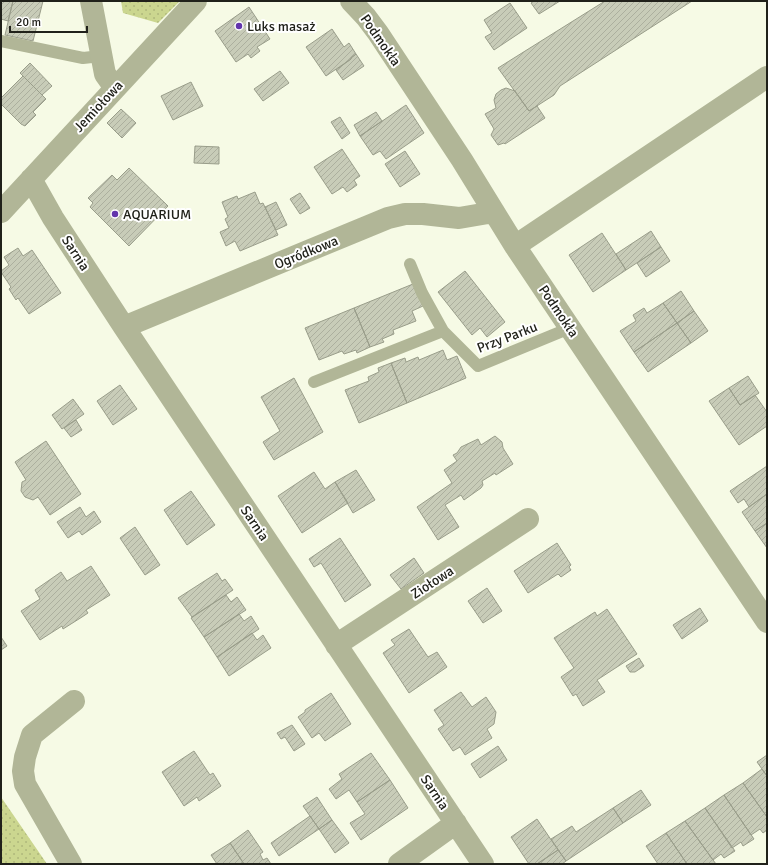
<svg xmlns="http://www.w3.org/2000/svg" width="768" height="865" viewBox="0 0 768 865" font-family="Signika,sans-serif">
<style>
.park{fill:url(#park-dots)}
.building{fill:url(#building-hatch);stroke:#999d8a}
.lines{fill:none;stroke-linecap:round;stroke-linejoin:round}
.lane{stroke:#b1b697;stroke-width:12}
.street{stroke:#b1b697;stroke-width:22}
.poi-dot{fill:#6234ac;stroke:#fff;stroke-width:1.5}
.labels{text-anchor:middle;stroke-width:4;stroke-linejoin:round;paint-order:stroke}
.poi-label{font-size:14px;fill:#20211a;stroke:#fff;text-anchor:start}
.street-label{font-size:14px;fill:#20211a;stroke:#fff}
</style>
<defs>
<pattern id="park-dots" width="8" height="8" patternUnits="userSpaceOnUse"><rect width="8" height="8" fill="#cbd68f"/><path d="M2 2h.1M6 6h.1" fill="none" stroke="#aeb77b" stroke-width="1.8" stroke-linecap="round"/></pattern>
<pattern id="building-hatch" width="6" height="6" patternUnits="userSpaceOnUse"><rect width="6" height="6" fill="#c8ccb8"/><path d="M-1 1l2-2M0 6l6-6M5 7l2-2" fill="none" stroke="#acaf9e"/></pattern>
</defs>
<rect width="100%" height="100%" fill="#f6fae5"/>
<path class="park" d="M 121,1 L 180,1 L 158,23 L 123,13 Z
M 1,797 L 47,864 L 1,864 Z"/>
<path class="building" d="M 1,1 L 13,1 L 8,21 L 1,19 Z
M 13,1 L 43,1 L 33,41 L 5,35 Z
M 534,1 L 560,1 L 539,14 L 531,3 Z
M 605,1 L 692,1 L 560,86 L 554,95 L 529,111 L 498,68 Z
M 510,3 L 527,28 L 494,50 L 485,37 L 492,33 L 484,20 Z
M 249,7 L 270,39 L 257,47 L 260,51 L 251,58 L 248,54 L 236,62 L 215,31 Z
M 332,29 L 344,47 L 349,43 L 356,54 L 351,58 L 351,59 L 326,76 L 306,47 Z
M 356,54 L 364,66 L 343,80 L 336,70 L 351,59 L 351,58 Z
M 30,63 L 52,86 L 42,95 L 20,73 Z
M 280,71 L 289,83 L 263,101 L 254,89 Z
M 23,76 L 46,99 L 33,112 L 36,115 L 25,126 L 21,124 L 1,104 L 1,98 Z
M 191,82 L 203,106 L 173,120 L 161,96 Z
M 506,88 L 515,91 L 529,111 L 537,106 L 545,118 L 505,144 L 504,143 L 498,145 L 491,135 L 494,129 L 485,114 L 496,108 L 494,100 L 496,94 L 501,90 Z
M 406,105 L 424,133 L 386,159 L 380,151 L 373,155 L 360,136 Z
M 121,109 L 136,123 L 122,138 L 107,123 Z
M 376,112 L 382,121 L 360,136 L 354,125 Z
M 340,117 L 350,133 L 342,139 L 331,122 Z
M 195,146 L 219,147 L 219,164 L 194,163 Z
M 342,149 L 360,176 L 354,180 L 357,185 L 347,192 L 343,187 L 332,194 L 314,167 Z
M 405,151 L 420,174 L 400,187 L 385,164 Z
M 129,168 L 168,206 L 129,246 L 90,207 L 93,203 L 88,198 L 112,175 L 117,180 Z
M 255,192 L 260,204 L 263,203 L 278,235 L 240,251 L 235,241 L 226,246 L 220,232 L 229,228 L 225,219 L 228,217 L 222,202 L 237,196 L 238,199 Z
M 300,193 L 310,208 L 300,214 L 290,199 Z
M 276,202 L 287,225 L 276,230 L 265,207 Z
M 651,231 L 661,247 L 626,270 L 616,254 Z
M 602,233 L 626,270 L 593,292 L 569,255 Z
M 661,247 L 670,261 L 646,277 L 637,263 Z
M 18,248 L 23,256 L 32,250 L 61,293 L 29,314 L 18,298 L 16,300 L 9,289 L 11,287 L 1,272 L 1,271 L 9,265 L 4,257 Z
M 465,271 L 505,322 L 487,337 L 480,328 L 472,335 L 438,292 Z
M 413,284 L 423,306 L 412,311 L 416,321 L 393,330 L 394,334 L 382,339 L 384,342 L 370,347 L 354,308 Z
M 681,291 L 694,311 L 677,323 L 663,303 Z
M 663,303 L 677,323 L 634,352 L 620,331 L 636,321 L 633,315 L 644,308 L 647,313 Z
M 354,308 L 370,347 L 357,353 L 356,350 L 344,354 L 342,351 L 319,360 L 305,328 Z
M 694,311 L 708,331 L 691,343 L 677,323 Z
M 677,323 L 691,343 L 648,372 L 634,352 Z
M 443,350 L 447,360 L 457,356 L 466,378 L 407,403 L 391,363 L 405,358 L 406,362 L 418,357 L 419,360 Z
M 391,363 L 407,403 L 359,423 L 345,390 L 369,381 L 368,377 L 379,372 L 378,368 Z
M 748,376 L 759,393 L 740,405 L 729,388 Z
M 294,378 L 323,432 L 274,460 L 263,442 L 280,431 L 261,397 Z
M 120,385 L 137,409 L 113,425 L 97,401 Z
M 729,388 L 740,405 L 755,395 L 767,412 L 767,426 L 739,445 L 709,401 Z
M 73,399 L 84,414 L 62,429 L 52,415 Z
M 76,420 L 82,430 L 71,437 L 64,428 Z
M 495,436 L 502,442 L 503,448 L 513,464 L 496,475 L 495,473 L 482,481 L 483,485 L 481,488 L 464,500 L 461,495 L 445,505 L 459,527 L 438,540 L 417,507 L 452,483 L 444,470 L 457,461 L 453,455 L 457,453 L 461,447 L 478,439 L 481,445 Z
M 46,441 L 81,494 L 50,515 L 38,497 L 33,500 L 25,497 L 21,491 L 22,482 L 26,480 L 15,462 Z
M 767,466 L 767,494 L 749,507 L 744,499 L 738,503 L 730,491 Z
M 356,470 L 375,500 L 353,513 L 335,482 Z
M 314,472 L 325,489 L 335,482 L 348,503 L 302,533 L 278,496 Z
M 191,491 L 215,525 L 187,545 L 164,510 Z
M 767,494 L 767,523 L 755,531 L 742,512 Z
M 80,507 L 86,517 L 94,511 L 101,522 L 82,535 L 79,531 L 68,538 L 57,522 Z
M 767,523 L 767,548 L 755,531 Z
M 135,527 L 160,565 L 145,575 L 120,538 Z
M 340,538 L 371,585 L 345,602 L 321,563 L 314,567 L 309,559 Z
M 557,543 L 571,565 L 569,567 L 571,570 L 561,577 L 558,574 L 528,593 L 514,571 Z
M 414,558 L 424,573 L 401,589 L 390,575 Z
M 91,566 L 110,595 L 86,610 L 88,613 L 82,617 L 63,629 L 62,626 L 40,640 L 21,611 L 40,599 L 35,590 L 61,572 L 67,581 Z
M 217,573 L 222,581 L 225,579 L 233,590 L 192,617 L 178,598 Z
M 487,588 L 502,611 L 483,623 L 468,601 Z
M 226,595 L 231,602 L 237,597 L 246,610 L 204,637 L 191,618 Z
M 700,608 L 708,621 L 682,639 L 673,625 Z
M 607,609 L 637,654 L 597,680 L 605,692 L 583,706 L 576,694 L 573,696 L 561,677 L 574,668 L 554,638 L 595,612 L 597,616 Z
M 239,614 L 244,621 L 251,616 L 259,629 L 217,657 L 204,637 Z
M 409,629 L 428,657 L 437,652 L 447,667 L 409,693 L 383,653 L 395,645 L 391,640 Z
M 252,633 L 257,640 L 263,635 L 271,648 L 229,676 L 217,657 Z
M 1,637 L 7,646 L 1,650 Z
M 639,658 L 644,666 L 635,672 L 630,672 L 626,666 Z
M 461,692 L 472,707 L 486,697 L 496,712 L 494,724 L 487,729 L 492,738 L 465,755 L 460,747 L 453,751 L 438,729 L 444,725 L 434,710 Z
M 331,693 L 351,724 L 325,741 L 319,733 L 312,738 L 298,717 L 305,712 L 305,710 Z
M 292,725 L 305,744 L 294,751 L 285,737 L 281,739 L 277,733 Z
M 498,746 L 507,760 L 480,778 L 471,764 Z
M 194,751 L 210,775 L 213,773 L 221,786 L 199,801 L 197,797 L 184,806 L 162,772 Z
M 371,753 L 390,780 L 357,802 L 349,790 L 336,799 L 329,789 L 342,779 L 339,774 Z
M 767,755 L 767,776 L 757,762 Z
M 762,769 L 767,776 L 767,817 L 743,783 Z
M 390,780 L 408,808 L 361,840 L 350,823 L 365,814 L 357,802 Z
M 743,783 L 767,817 L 767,830 L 763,833 L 760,829 L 751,835 L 724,795 Z
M 641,790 L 651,805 L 623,823 L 613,808 Z
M 724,795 L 754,839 L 743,846 L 741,842 L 732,848 L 705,808 Z
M 317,797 L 332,820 L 319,829 L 303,806 Z
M 613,808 L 623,823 L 566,861 L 551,839 L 572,826 L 576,832 Z
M 705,808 L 735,851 L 724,858 L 721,854 L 713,860 L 685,821 Z
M 310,816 L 319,829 L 279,856 L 271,843 Z
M 537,819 L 558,850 L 537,864 L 529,864 L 511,837 Z
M 332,820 L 349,843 L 335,853 L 319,829 Z
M 685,821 L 713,860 L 716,864 L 687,864 L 666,833 Z
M 248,830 L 263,852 L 260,854 L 263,860 L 267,858 L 271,864 L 244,864 L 230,843 Z
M 666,833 L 687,864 L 658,864 L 646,846 Z
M 230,843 L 244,864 L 217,864 L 211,855 Z
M 558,850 L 566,861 L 562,864 L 537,864 Z"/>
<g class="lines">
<path class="lane" d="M 1,41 L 83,58 L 101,56
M 410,264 L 422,293 L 443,331 L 478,366 L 570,328
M 314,382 L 443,331"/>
<path class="street" d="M 91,1 L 105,74 L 115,88
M 351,1 L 366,17 L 378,33 L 462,160 L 515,246 L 767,622
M 31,179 L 53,218 L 124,327 L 483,864
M 1,212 L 196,1
M 515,246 L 767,77
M 124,327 L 388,218 L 405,214 L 423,214 L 459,218 L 494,212
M 336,645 L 528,519
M 71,864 L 25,784 L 23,771 L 25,757 L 32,735 L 74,701
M 399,864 L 456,823"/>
</g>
<g class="poi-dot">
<circle cx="239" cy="26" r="4"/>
<circle cx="115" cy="214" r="4"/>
</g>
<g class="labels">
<g class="poi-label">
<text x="247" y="31">Luks masaż</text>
<text x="123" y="219">AQUARIUM</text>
</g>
<g class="street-label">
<text transform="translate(381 40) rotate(55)" y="5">Podmokła</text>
<text transform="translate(98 106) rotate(-47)" y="5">Jemiołowa</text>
<text transform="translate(306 252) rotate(-22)" y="5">Ogródkowa</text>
<text transform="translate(76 253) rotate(57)" y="5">Sarnia</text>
<text transform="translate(559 311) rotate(56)" y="5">Podmokła</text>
<text transform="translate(507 337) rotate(-21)" y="5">Przy Parku</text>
<text transform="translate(255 523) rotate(56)" y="5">Sarnia</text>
<text transform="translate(432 582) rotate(-33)" y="5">Ziołowa</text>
<text transform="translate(435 792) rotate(56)" y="5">Sarnia</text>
</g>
</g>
<rect width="768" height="865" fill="none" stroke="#20211a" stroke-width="4"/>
<path d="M10 26v6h77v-6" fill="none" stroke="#20211a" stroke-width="2"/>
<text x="16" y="26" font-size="12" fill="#20211a" stroke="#ffffff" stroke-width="3" paint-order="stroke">20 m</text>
</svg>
